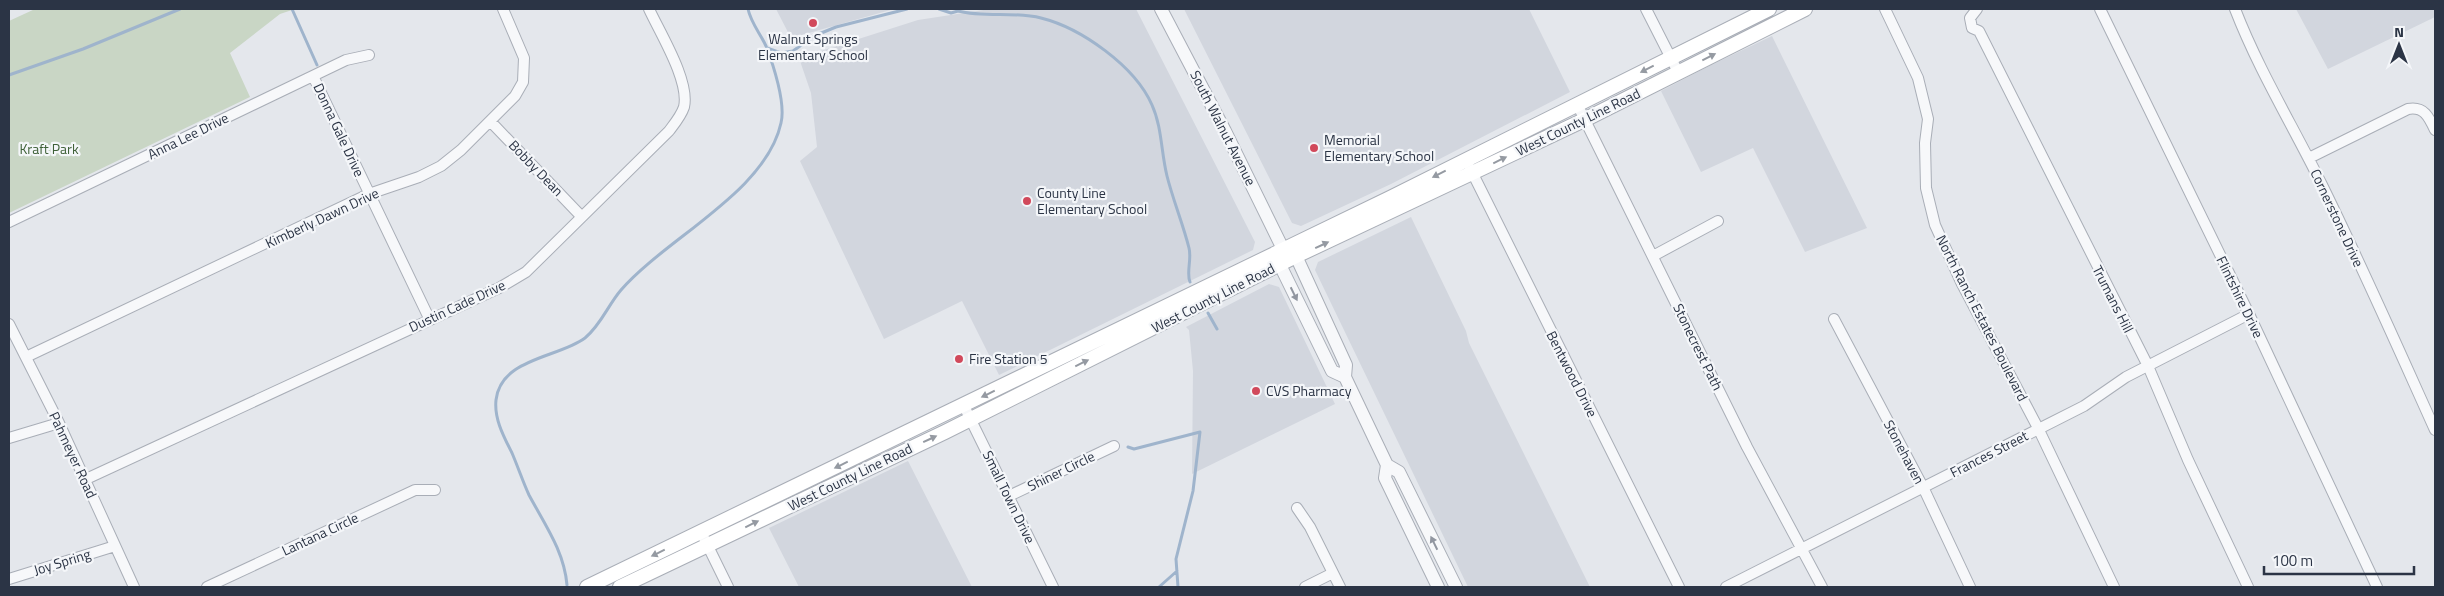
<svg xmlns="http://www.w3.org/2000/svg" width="2444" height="596" viewBox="0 0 2444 596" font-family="'Titillium Web',sans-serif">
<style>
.built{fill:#d2d6de}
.green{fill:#c9d6c5}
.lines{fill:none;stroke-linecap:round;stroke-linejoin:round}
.stream{stroke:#9fb4cc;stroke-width:3}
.minor-casing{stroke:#a9aeb7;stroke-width:12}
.tertiary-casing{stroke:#a9aeb7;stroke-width:14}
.secondary-casing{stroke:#a9aeb7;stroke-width:16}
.minor{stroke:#f7f8fa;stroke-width:10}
.tertiary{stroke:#f7f8fa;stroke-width:12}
.secondary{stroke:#fff;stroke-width:14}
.oneway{fill:#959aa2}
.oneway2{fill:#9196a0}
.poi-dot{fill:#d1495b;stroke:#f4f6f9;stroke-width:2}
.labels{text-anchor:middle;stroke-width:4.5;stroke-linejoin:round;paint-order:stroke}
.poi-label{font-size:14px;fill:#2b3445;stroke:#f4f6f9;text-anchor:start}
.street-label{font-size:14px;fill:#2b3445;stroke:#f4f6f9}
.park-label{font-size:14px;fill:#3f6138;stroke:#f4f6f9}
</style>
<rect width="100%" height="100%" fill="#e4e7ec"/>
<path class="built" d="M 776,9 L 894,9 L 791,38 Z
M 990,9 L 1136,9 L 1255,242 L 1253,250 L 999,375 L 962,301 L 884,339 L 800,161 L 817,147 L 811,93 L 799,58 L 918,20 Z
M 1184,9 L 1529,9 L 1570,92 L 1391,184 L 1301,226 L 1292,223 Z
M 2296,9 L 2435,9 L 2435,17 L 2328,69 Z
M 1772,36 L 1867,228 L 1805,252 L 1753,148 L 1701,172 L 1661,91 L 1711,65 Z
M 1411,217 L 1466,331 L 1469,343 L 1590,587 L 1468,587 L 1315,270 L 1318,262 Z
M 1269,284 L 1279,287 L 1335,404 L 1192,474 L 1193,371 L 1189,330 L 1186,327 Z
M 908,461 L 972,587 L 799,587 L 769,528 Z"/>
<path class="green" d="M 35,9 L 295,9 L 280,14 L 230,53 L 250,97 L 9,213 L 9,21 Z"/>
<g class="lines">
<path class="stream" d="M 292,9 L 317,65
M 939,9 L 951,13 L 958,11 C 985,18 1014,11 1041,18 C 1081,28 1135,66 1152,105 C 1162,127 1161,152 1167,176 C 1173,200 1183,224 1189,248 C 1192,259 1186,273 1190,282
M 767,48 L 781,53 L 793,51 L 814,36 L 836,27 L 907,9
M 9,75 L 83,49 L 180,9
M 1208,313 L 1217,329
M 1128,447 L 1134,449 L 1200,432 L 1193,491 L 1176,559 L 1178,587
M 567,585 C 564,551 545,525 529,495 C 523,482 518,467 512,453 C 504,437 494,419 496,400 C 501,358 558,358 585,338 C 601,325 608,305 621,290 C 666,238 766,192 781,123 C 786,103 773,64 766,46 C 760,33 751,23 748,9
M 1159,587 L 1177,571"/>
<defs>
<path id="minor" d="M 1646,9 L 1678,72
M 1885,9 L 1918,78 L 1928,119 L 1925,143 L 1926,188 L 1935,225 L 1962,284 L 2038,428 L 2114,587
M 1977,9 L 1970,18 L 1972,28 L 1979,31 L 2148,366 L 2188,460 L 2248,587
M 2100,9 L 2249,314 L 2377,587
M 2235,9 C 2259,71 2293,126 2322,185 C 2362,266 2398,348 2435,430
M 313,76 L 429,318
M 1577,104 L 1747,447 L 1822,587
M 490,121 L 581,216
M 2309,158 L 2408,109 C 2424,106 2429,117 2435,130
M 1470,168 L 1679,587
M 9,222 L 346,60 L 369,55
M 1653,256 L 1718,221
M 1834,319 L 1923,487 L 1970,587
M 9,324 L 59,423 L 134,587
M 26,357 L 369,194 L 419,177 L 441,166 L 461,150 L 515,96 L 523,82 L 524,58 L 503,9
M 964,406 L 1053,587
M 9,438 L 59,423
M 84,480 L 499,288 L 526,272 L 669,131 C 675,123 681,116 684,107 C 690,81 660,33 649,9
M 1009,496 L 1114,446
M 1297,508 L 1310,527 L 1340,587
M 701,532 L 728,587
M 9,579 L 115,546
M 207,587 L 415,490 L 435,490
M 1305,587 L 1333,573
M 1726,587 L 2084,406 L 2126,377 L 2249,314"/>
<path id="tertiary" d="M 1161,9 L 1225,131 L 1283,249 L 1296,256 L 1346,365 L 1345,377 L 1387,465 L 1399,472 L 1456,587
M 1282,254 L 1280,265 L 1332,371 L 1345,377
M 1387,465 L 1385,478 L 1438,587"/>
<path id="secondary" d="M 587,587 L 1390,198 L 1769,9
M 620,587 L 945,432 L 1296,256 L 1584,120 L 1805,9"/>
</defs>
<use href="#minor" class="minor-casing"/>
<use href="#tertiary" class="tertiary-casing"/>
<use href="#secondary" class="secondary-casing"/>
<use href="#minor" class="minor"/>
<use href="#tertiary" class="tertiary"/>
<use href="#secondary" class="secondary"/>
</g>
<defs><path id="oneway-solid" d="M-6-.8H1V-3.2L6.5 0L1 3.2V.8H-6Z" transform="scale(1.25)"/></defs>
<g class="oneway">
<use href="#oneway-solid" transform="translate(1709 57) rotate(-27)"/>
<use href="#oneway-solid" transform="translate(1647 69) rotate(153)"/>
<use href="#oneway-solid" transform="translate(1500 160) rotate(-26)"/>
<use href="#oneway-solid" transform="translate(1439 174) rotate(153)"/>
<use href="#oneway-solid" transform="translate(1322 245) rotate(-25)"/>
<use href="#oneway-solid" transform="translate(1082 363) rotate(-26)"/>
<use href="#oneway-solid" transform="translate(988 394) rotate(154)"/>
<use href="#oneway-solid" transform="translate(930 439) rotate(-25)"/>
<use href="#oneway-solid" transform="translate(841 465) rotate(154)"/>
<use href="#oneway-solid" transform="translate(752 524) rotate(-26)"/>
<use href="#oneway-solid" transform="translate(658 553) rotate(154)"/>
</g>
<g class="oneway2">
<use href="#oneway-solid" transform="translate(1294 294) rotate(64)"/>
<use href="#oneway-solid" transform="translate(1434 543) rotate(-116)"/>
</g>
<g class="poi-dot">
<circle cx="813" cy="23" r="5"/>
<circle cx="1314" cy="148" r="5"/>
<circle cx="1027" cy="201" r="5"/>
<circle cx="959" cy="359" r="5"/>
<circle cx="1256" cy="391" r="5"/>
</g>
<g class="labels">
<g class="poi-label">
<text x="813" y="44" text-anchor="middle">Walnut Springs<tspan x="813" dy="16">Elementary School</tspan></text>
<text x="1324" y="145">Memorial<tspan x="1324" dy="16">Elementary School</tspan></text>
<text x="1037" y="198">County Line<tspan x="1037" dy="16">Elementary School</tspan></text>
<text x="969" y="364">Fire Station 5</text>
<text x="1266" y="396">CVS Pharmacy</text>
</g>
<g class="street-label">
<text transform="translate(1578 122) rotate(-26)" y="5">West County Line Road</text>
<text transform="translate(1223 128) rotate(63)" y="5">South Walnut Avenue</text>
<text transform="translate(339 130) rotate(65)" y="5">Donna Gale Drive</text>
<text transform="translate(188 136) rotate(-26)" y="5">Anna Lee Drive</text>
<text transform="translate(536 168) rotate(46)" y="5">Bobby Dean</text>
<text transform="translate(322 218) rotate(-25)" y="5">Kimberly Dawn Drive</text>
<text transform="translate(2337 218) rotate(65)" y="5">Cornerstone Drive</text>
<text transform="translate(2240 297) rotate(64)" y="5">Flintshire Drive</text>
<text transform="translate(1213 298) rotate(-27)" y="5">West County Line Road</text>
<text transform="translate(2113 299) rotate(63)" y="5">Trumans Hill</text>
<text transform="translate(457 306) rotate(-25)" y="5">Dustin Cade Drive</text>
<text transform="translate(1982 318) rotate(63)" y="5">North Ranch Estates Boulevard</text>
<text transform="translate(1698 347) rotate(64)" y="5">Stonecrest Path</text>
<text transform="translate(1572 374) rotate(63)" y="5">Bentwood Drive</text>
<text transform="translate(1904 452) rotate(62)" y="5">Stonehaven</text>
<text transform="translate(1989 454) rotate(-27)" y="5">Frances Street</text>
<text transform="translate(73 455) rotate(65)" y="5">Pahmeyer Road</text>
<text transform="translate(1061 471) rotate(-26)" y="5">Shiner Circle</text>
<text transform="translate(850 477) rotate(-26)" y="5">West County Line Road</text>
<text transform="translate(1009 497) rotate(64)" y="5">Small Town Drive</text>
<text transform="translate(320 534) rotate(-25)" y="5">Lantana Circle</text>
<text transform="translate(62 562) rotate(-17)" y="5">Joy Spring</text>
</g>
<g class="park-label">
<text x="49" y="154">Kraft Park</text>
</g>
</g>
<rect width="2444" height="596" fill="none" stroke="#2b3445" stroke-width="20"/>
<g transform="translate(2399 45)" stroke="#f4f6f9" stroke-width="4" paint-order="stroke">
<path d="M0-4L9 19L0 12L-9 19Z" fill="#2b3445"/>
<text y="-8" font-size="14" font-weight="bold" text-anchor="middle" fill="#2b3445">N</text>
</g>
<path d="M2264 566v8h150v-8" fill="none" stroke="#2b3445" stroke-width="2.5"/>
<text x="2272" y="566" font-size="15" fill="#2b3445" stroke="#f4f6f9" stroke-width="4" paint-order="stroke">100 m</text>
</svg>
